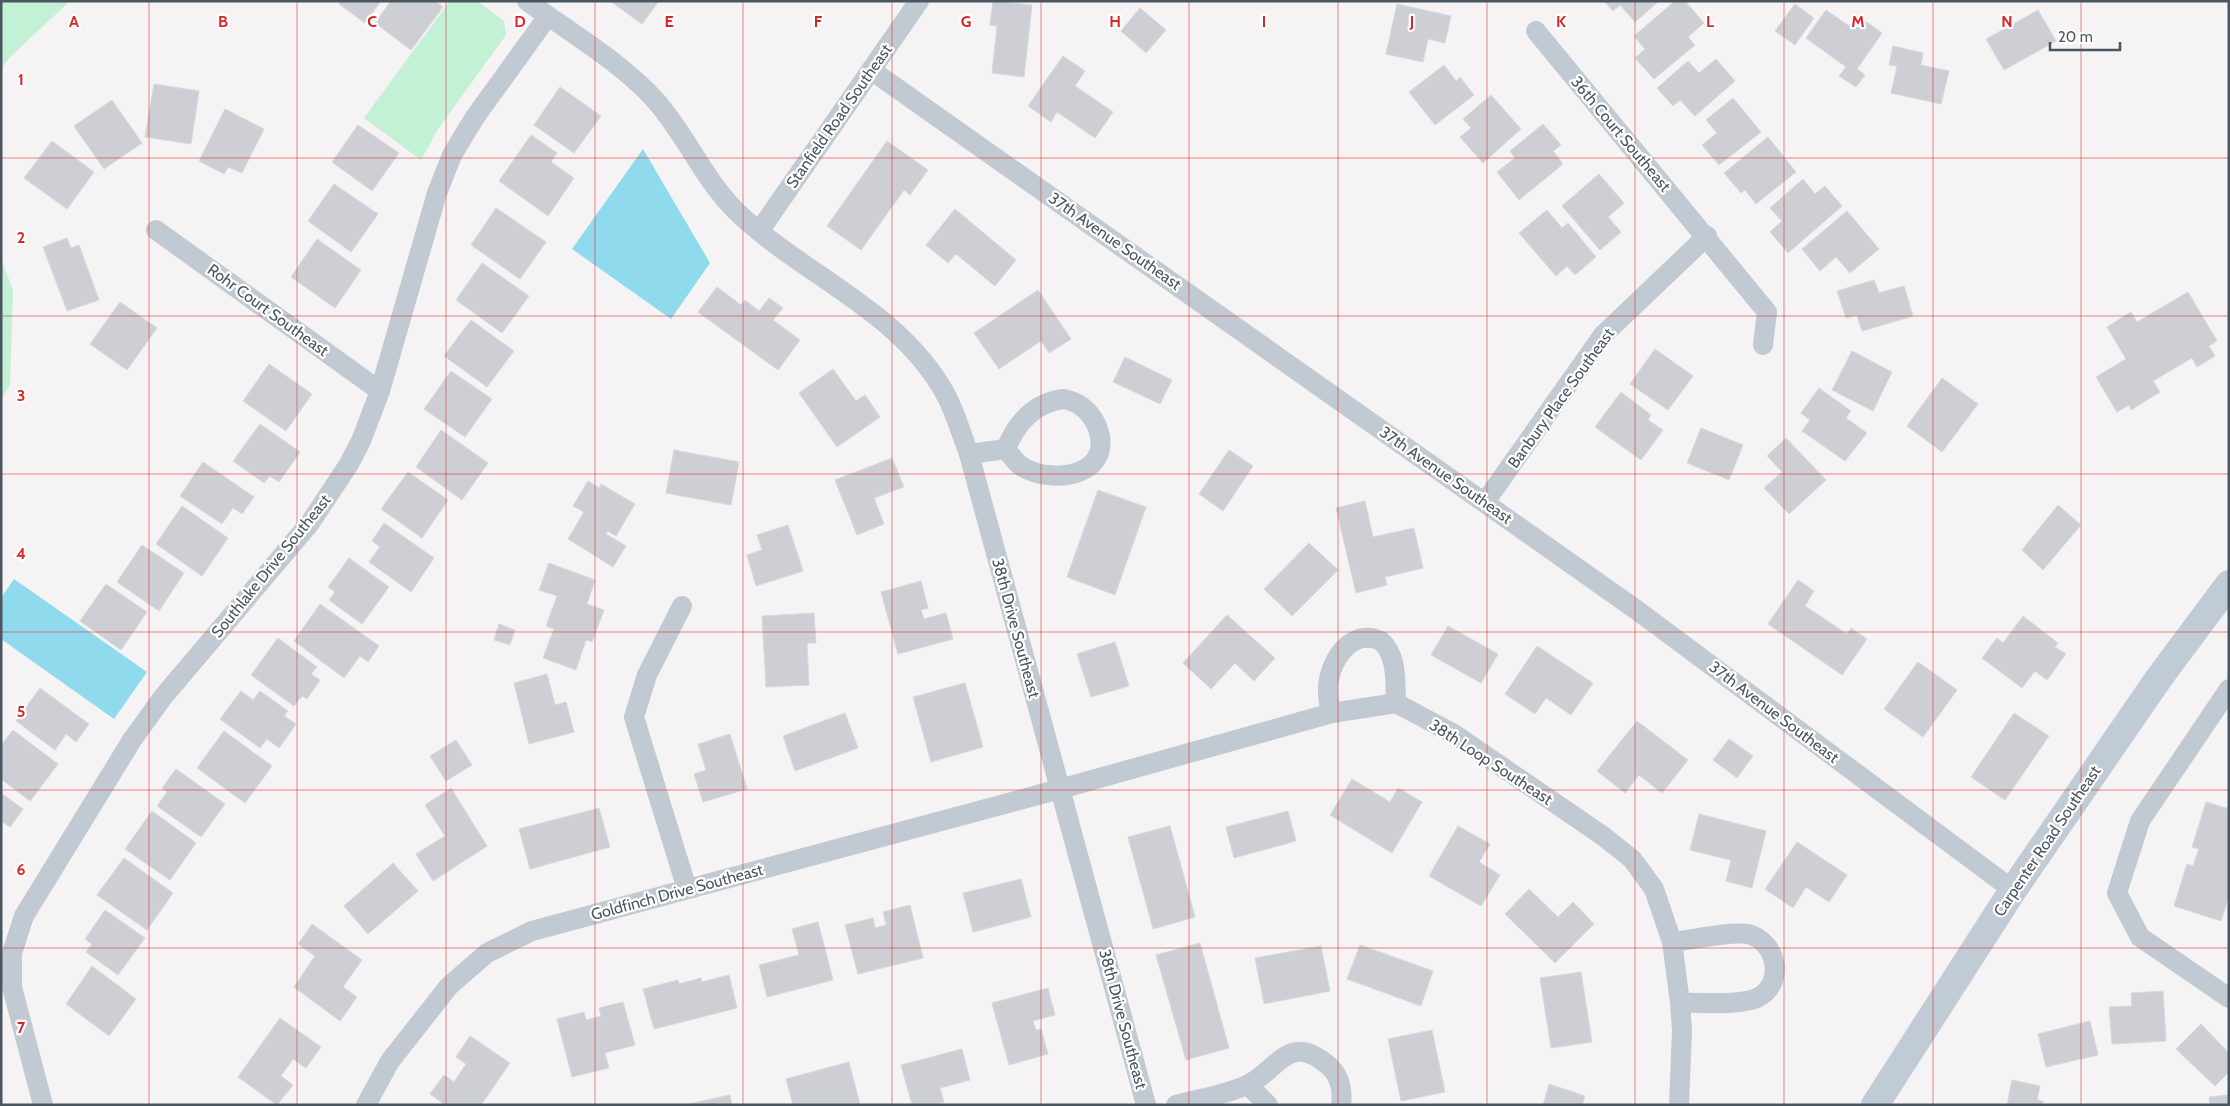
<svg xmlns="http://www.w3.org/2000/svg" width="2230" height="1106" viewBox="0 0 2230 1106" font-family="Cabin,sans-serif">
  <rect width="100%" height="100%" fill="#f5f3f3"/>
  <!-- green -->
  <g fill="#c3f1d5">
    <polygon points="1,1 70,1 10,57 1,69"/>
    <polygon points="450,1 477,1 504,21 506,35 438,129 421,160 364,118"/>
    <polygon points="1,259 13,290 10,385 1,399"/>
  </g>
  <!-- water -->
  <g fill="#90daee">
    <polygon points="643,149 710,263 671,319 572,249"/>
    <polygon points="14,579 147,672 114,719 1,639 1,598"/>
  </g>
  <!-- building -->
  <g fill="#cdcfd5" stroke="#d7d9de">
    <polygon points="341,1 381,1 365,23 339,4"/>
    <polygon points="391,1 435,1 443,7 411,50 375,23"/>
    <polygon points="610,1 659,1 642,24"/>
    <polygon points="993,1 1032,5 1024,77 992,73 997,26 990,25"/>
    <polygon points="1604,1 1659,1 1635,22 1620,5 1613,11"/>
    <polygon points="1675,1 1685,1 1704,23 1688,37 1695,45 1654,79 1635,58 1645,49 1634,36"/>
    <polygon points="1397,4 1451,16 1445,43 1428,39 1423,62 1386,54"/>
    <polygon points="1795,4 1814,18 1795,45 1775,31"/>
    <polygon points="1140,8 1166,30 1146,53 1121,31"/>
    <polygon points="1826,10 1849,26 1857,15 1882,33 1857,69 1865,75 1856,87 1839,76 1846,67 1806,38"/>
    <polygon points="2038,10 2056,41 2004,70 1986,39"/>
    <polygon points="1893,46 1923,53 1921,65 1949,71 1941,104 1891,93 1897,66 1889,65"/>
    <polygon points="1063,56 1085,71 1075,86 1113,112 1095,138 1057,112 1051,122 1028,106"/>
    <polygon points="1716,59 1735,81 1695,116 1680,100 1673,106 1657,88 1688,61 1699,73"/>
    <polygon points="1444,65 1456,81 1460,77 1474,95 1435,125 1409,92"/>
    <polygon points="154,84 199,91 191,144 145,137"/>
    <polygon points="560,87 601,116 574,153 534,125"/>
    <polygon points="1491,95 1521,129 1483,163 1460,137 1471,128 1463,119"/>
    <polygon points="1733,98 1761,132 1719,165 1702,145 1717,133 1706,120"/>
    <polygon points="112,100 142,143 104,169 74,126"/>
    <polygon points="225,109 264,129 242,173 228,167 224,174 199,161"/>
    <polygon points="1543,124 1561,145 1553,151 1563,164 1519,200 1497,172 1515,158 1510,151"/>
    <polygon points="358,125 399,153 372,191 332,162"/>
    <polygon points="531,135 557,153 551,162 574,178 548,216 499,181"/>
    <polygon points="1768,137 1796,172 1756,204 1745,190 1741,193 1724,173"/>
    <polygon points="52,141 94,172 67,209 24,178"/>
    <polygon points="887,141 928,170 910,195 904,190 861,250 827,226"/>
    <polygon points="1599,174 1624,203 1608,217 1621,232 1600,250 1562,206"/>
    <polygon points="1803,179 1815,194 1825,186 1842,206 1788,253 1770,232 1782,221 1770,208"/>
    <polygon points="334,184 378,214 351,252 308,221"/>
    <polygon points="496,208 546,242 520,279 471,245"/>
    <polygon points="955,209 1016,260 995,286 956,254 948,263 926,245"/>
    <polygon points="1547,210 1562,228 1568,223 1596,257 1575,275 1567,266 1556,276 1519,233"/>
    <polygon points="1847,211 1879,249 1850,273 1836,257 1820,271 1802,249"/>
    <polygon points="67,238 71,248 79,245 99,300 67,311 43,247"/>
    <polygon points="317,239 361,270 335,308 291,277"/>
    <polygon points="482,263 529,296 502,333 456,300"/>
    <polygon points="1874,280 1879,293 1904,286 1913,316 1862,331 1857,315 1846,318 1837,291"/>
    <polygon points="717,287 741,305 745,300 759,311 769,298 783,308 773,320 800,340 778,370 698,312"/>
    <polygon points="1038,290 1071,339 1049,353 1041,341 999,369 974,333"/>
    <polygon points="2188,292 2217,341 2209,346 2215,356 2197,367 2192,358 2153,381 2160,392 2131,410 2129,405 2117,412 2096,377 2126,359 2107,327 2131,312 2137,322"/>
    <polygon points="120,302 157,328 127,370 90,344"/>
    <polygon points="471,320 514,351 487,387 444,356"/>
    <polygon points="1655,349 1693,376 1668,410 1630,384"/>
    <polygon points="1852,351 1892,372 1873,411 1832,390"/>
    <polygon points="1125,357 1172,380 1160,404 1113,382"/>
    <polygon points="269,364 312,394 286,431 243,401"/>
    <polygon points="833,369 856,401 865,395 880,417 837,447 799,393"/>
    <polygon points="451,371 492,399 465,437 424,409"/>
    <polygon points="1942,378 1978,404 1942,452 1907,426"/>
    <polygon points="1819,388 1851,411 1846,418 1867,433 1845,461 1802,431 1810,420 1801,413"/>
    <polygon points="1621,392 1651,415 1648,420 1663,430 1641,460 1595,427"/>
    <polygon points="260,424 300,452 279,482 270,476 264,483 233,461"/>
    <polygon points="1701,428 1743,445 1729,480 1687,463"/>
    <polygon points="441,430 488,463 462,500 416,467"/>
    <polygon points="1786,438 1826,480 1789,514 1764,488 1782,472 1767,456"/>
    <polygon points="674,450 739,462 731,505 666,493"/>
    <polygon points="1229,450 1253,466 1223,511 1199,494"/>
    <polygon points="892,458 904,487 874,498 884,524 857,535 835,480"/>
    <polygon points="203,462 254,497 242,514 233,508 222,524 180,496"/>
    <polygon points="408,472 448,500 422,538 381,509"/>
    <polygon points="588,481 599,488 601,484 635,504 616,536 608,531 606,534 626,546 613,567 568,539 584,512 573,506"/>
    <polygon points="1098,490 1146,507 1115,595 1067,577"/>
    <polygon points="1365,501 1373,537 1414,528 1423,568 1385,577 1387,585 1356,593 1336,508"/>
    <polygon points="2058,505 2081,525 2043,570 2022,550"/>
    <polygon points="182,506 228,538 202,576 156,544"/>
    <polygon points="384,523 434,558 411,592 369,562 380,547 372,541"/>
    <polygon points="788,525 803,571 756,586 747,555 762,550 757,535"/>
    <polygon points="1309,543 1338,570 1292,616 1264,589"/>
    <polygon points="142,545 184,573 159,611 117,582"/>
    <polygon points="349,558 389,587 362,624 329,600 335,592 328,587"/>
    <polygon points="549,563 595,580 587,604 604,610 592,642 586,640 576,670 543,658 554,629 546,626 557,596 539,590"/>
    <polygon points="1798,580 1814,591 1805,606 1847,634 1851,628 1867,639 1842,675 1768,624"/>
    <polygon points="921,581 928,608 921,610 924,619 946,613 953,639 898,654 881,592"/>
    <polygon points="106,584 147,612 121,650 80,621"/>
    <polygon points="320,604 379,646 368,662 360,656 344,678 294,641"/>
    <polygon points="814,613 816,643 807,643 809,685 766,687 762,616"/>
    <polygon points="1227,615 1275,658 1254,681 1235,663 1211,689 1183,663"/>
    <polygon points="2023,616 2058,643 2055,647 2066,654 2047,680 2035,671 2022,688 1982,658 1997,638 2003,643"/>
    <polygon points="499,624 515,630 510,645 494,640"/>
    <polygon points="1448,626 1498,654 1481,683 1431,655"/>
    <polygon points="278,638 317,667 311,674 320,680 307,699 302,696 294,706 251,675"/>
    <polygon points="1115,642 1129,686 1091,697 1077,654"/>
    <polygon points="1537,646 1593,683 1571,715 1546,698 1535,714 1505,694"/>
    <polygon points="1918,662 1957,690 1923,737 1884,709"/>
    <polygon points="547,674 555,705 566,702 574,732 529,744 514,683"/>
    <polygon points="965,683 983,747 931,762 913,697"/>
    <polygon points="40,688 89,724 76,742 66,734 55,750 16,721"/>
    <polygon points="241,691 253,700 260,691 288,711 284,716 296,724 279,748 267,739 260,748 220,719"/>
    <polygon points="845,713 858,748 795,771 783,736"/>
    <polygon points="2014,713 2049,736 2005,800 1971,777"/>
    <polygon points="1637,721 1688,760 1662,793 1639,775 1625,793 1597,771"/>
    <polygon points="13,730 58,764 30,801 1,779 1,745"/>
    <polygon points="224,731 272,766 245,803 197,768"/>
    <polygon points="730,734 747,789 703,802 694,774 706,770 698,744"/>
    <polygon points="1729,739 1753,756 1737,778 1713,760"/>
    <polygon points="456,740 472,765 446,781 430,756"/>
    <polygon points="176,769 225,804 201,837 157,806 167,792 162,788"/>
    <polygon points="1352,779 1390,802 1398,788 1422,802 1392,853 1330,815"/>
    <polygon points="451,788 487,846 433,881 416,854 445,836 425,805"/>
    <polygon points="1,793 23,809 10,827 1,821"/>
    <polygon points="2206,802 2229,809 2229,896 2221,921 2174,906 2187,864 2193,866 2199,849 2192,847"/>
    <polygon points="599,808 610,847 530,869 519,829"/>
    <polygon points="152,811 196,843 170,880 125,849"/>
    <polygon points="1288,811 1296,841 1234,858 1226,827"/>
    <polygon points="1699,814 1766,831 1752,888 1726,881 1731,860 1690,850"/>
    <polygon points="1170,826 1195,917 1153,929 1128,837"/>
    <polygon points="1458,826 1490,844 1479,862 1500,875 1481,906 1429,876"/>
    <polygon points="1797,842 1847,875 1829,902 1806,887 1793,908 1765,889"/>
    <polygon points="124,858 173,893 147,930 97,895"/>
    <polygon points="393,863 418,891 368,934 344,906"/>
    <polygon points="1021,879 1031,917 973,932 963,893"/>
    <polygon points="1529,889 1558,917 1573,902 1594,924 1555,963 1505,914"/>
    <polygon points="910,905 923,958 858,974 845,925 873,918 875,928 886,925 883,912"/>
    <polygon points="105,910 145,938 118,975 86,952 92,944 85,939"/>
    <polygon points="818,922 833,980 767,997 759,965 799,955 792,929"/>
    <polygon points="312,924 362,960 343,987 357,997 340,1021 294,987 315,956 298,944"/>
    <polygon points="1200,943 1229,1048 1186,1060 1156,955"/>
    <polygon points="1360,945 1433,971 1421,1006 1347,979"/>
    <polygon points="1321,946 1330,991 1264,1004 1255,958"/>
    <polygon points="92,966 136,999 109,1036 66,1004"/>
    <polygon points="1581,972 1592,1042 1551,1048 1540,978"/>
    <polygon points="729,975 737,1008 654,1029 643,989 678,980 679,984 701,978 702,982"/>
    <polygon points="1048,988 1055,1015 1033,1021 1036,1030 1041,1029 1048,1054 1009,1065 992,1003"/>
    <polygon points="2163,991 2166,1041 2112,1044 2109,1007 2132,1006 2131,993"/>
    <polygon points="623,1002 635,1045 605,1053 609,1068 572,1077 557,1019 584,1012 586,1020 601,1016 599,1008"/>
    <polygon points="280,1018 321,1047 306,1068 293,1059 281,1076 293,1085 277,1105 238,1077"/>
    <polygon points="2090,1021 2098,1055 2046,1067 2038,1034"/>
    <polygon points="2201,1024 2229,1053 2229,1072 2215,1086 2176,1049"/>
    <polygon points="1432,1030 1445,1092 1401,1101 1388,1039"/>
    <polygon points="470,1036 510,1063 481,1105 445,1105 430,1094 444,1075 454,1082 466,1064 456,1057"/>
    <polygon points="962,1049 970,1080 940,1088 944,1102 933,1105 912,1105 901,1065"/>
    <polygon points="849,1062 860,1105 793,1105 786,1079"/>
    <polygon points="2012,1080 2040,1086 2037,1100 2043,1101 2043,1105 2007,1105"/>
    <polygon points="1549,1084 1585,1096 1582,1105 1543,1105"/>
    <polygon points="730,1095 732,1105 684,1105"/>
    <polygon points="2229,1095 2229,1105 2210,1105 2209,1097"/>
  </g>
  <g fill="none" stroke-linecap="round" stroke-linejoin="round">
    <!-- street -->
    <g stroke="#c1cad2" stroke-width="20">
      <path d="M527,1C569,32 621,62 656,101C686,135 703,178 736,211C803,276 902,311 947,397C956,415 962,436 969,454L1146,1105"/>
      <polyline points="1536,31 1767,312 1763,345"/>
      <polyline points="871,70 1638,611 2013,890"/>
      <polyline points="156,230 380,391"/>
      <polyline points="760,230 919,1"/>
      <path d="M1064,399C1079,402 1089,410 1096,424C1118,474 1055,487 1021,466C1015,462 1010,454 1006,449C1016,423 1035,402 1064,399Z"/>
      <polyline points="969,454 1006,449"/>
      <polyline points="1485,502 1603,335 1707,236"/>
      <polyline points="682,606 647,675 634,717 687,889"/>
      <polyline points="2229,689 2140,821 2117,893 2140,937 2229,998"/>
      <path d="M1332,713C1330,707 1328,700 1328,694C1326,666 1349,626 1381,641C1398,656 1395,683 1396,703"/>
      <path d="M1672,942C1690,940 1732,931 1748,934C1777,941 1786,984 1757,998C1738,1006 1701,1002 1680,1003"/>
      <polyline points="1248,1085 1268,1105"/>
      <polyline points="43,1105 12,987 12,953 24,916 132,740 163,697 310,523 349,464 361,441 380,391 437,193 452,155 475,117 548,16"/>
      <polyline points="366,1105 390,1061 449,986 487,953 532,931 1060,789 1332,713 1396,703 1454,734 1603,836 1632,859 1654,889 1672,942 1680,1003 1682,1030 1679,1105"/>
      <path d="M1176,1105C1198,1099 1225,1095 1247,1085C1277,1072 1288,1030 1329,1066C1340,1076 1343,1091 1341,1105"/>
    </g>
    <!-- secondary -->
    <polyline stroke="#c1cbd6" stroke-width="28" points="1875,1105 2013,890 2159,678 2229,584"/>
  </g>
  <!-- grid -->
  <path fill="none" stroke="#d62828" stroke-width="1" stroke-opacity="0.55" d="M149,1V1105M297,1V1105M446,1V1105M595,1V1105M743,1V1105M892,1V1105M1041,1V1105M1189,1V1105M1338,1V1105M1487,1V1105M1635,1V1105M1784,1V1105M1933,1V1105M2081,1V1105M1,158H2229M1,316H2229M1,474H2229M1,632H2229M1,790H2229M1,948H2229"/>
  <g text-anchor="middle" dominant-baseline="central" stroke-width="4.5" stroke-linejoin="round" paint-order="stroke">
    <!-- street labels -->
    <g font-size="16" fill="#4a5661" stroke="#fff">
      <text transform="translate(839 116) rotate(-55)">Stanfield Road Southeast</text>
      <text transform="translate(1621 134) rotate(50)">36th Court Southeast</text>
      <text transform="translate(1115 241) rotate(35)">37th Avenue Southeast</text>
      <text transform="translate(268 310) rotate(36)">Rohr Court Southeast</text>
      <text transform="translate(1561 398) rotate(-54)">Banbury Place Southeast</text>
      <text transform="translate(1446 475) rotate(35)">37th Avenue Southeast</text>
      <text transform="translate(271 566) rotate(-51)">Southlake Drive Southeast</text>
      <text transform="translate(1016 628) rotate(75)">38th Drive Southeast</text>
      <text transform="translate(1774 712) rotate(37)">37th Avenue Southeast</text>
      <text transform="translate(1491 762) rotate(33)">38th Loop Southeast</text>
      <text transform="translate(2047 841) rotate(-56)">Carpenter Road Southeast</text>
      <text transform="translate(677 892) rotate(-15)">Goldfinch Drive Southeast</text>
      <text transform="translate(1123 1019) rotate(75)">38th Drive Southeast</text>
    </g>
  </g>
  <g font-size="16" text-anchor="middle" font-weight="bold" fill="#d62828" stroke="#fff" stroke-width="4.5" stroke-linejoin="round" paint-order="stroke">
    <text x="74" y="27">A</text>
    <text x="223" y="27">B</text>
    <text x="372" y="27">C</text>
    <text x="520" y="27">D</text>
    <text x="669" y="27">E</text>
    <text x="818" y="27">F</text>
    <text x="966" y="27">G</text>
    <text x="1115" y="27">H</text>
    <text x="1264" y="27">I</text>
    <text x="1412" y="27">J</text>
    <text x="1561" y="27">K</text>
    <text x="1710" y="27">L</text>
    <text x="1858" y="27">M</text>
    <text x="2007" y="27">N</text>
    <text x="21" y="85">1</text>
    <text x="21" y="243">2</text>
    <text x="21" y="401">3</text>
    <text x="21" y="559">4</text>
    <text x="21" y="717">5</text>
    <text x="21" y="875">6</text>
    <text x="21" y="1033">7</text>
  </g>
  <!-- border -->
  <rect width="2230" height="1106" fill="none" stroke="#4a5661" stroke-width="5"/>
  <!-- scale -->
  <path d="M2050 42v8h70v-8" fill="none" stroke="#4a5661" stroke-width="2.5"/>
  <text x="2058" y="42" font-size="15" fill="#4a5661" stroke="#ffffff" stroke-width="4" paint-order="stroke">20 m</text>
</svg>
